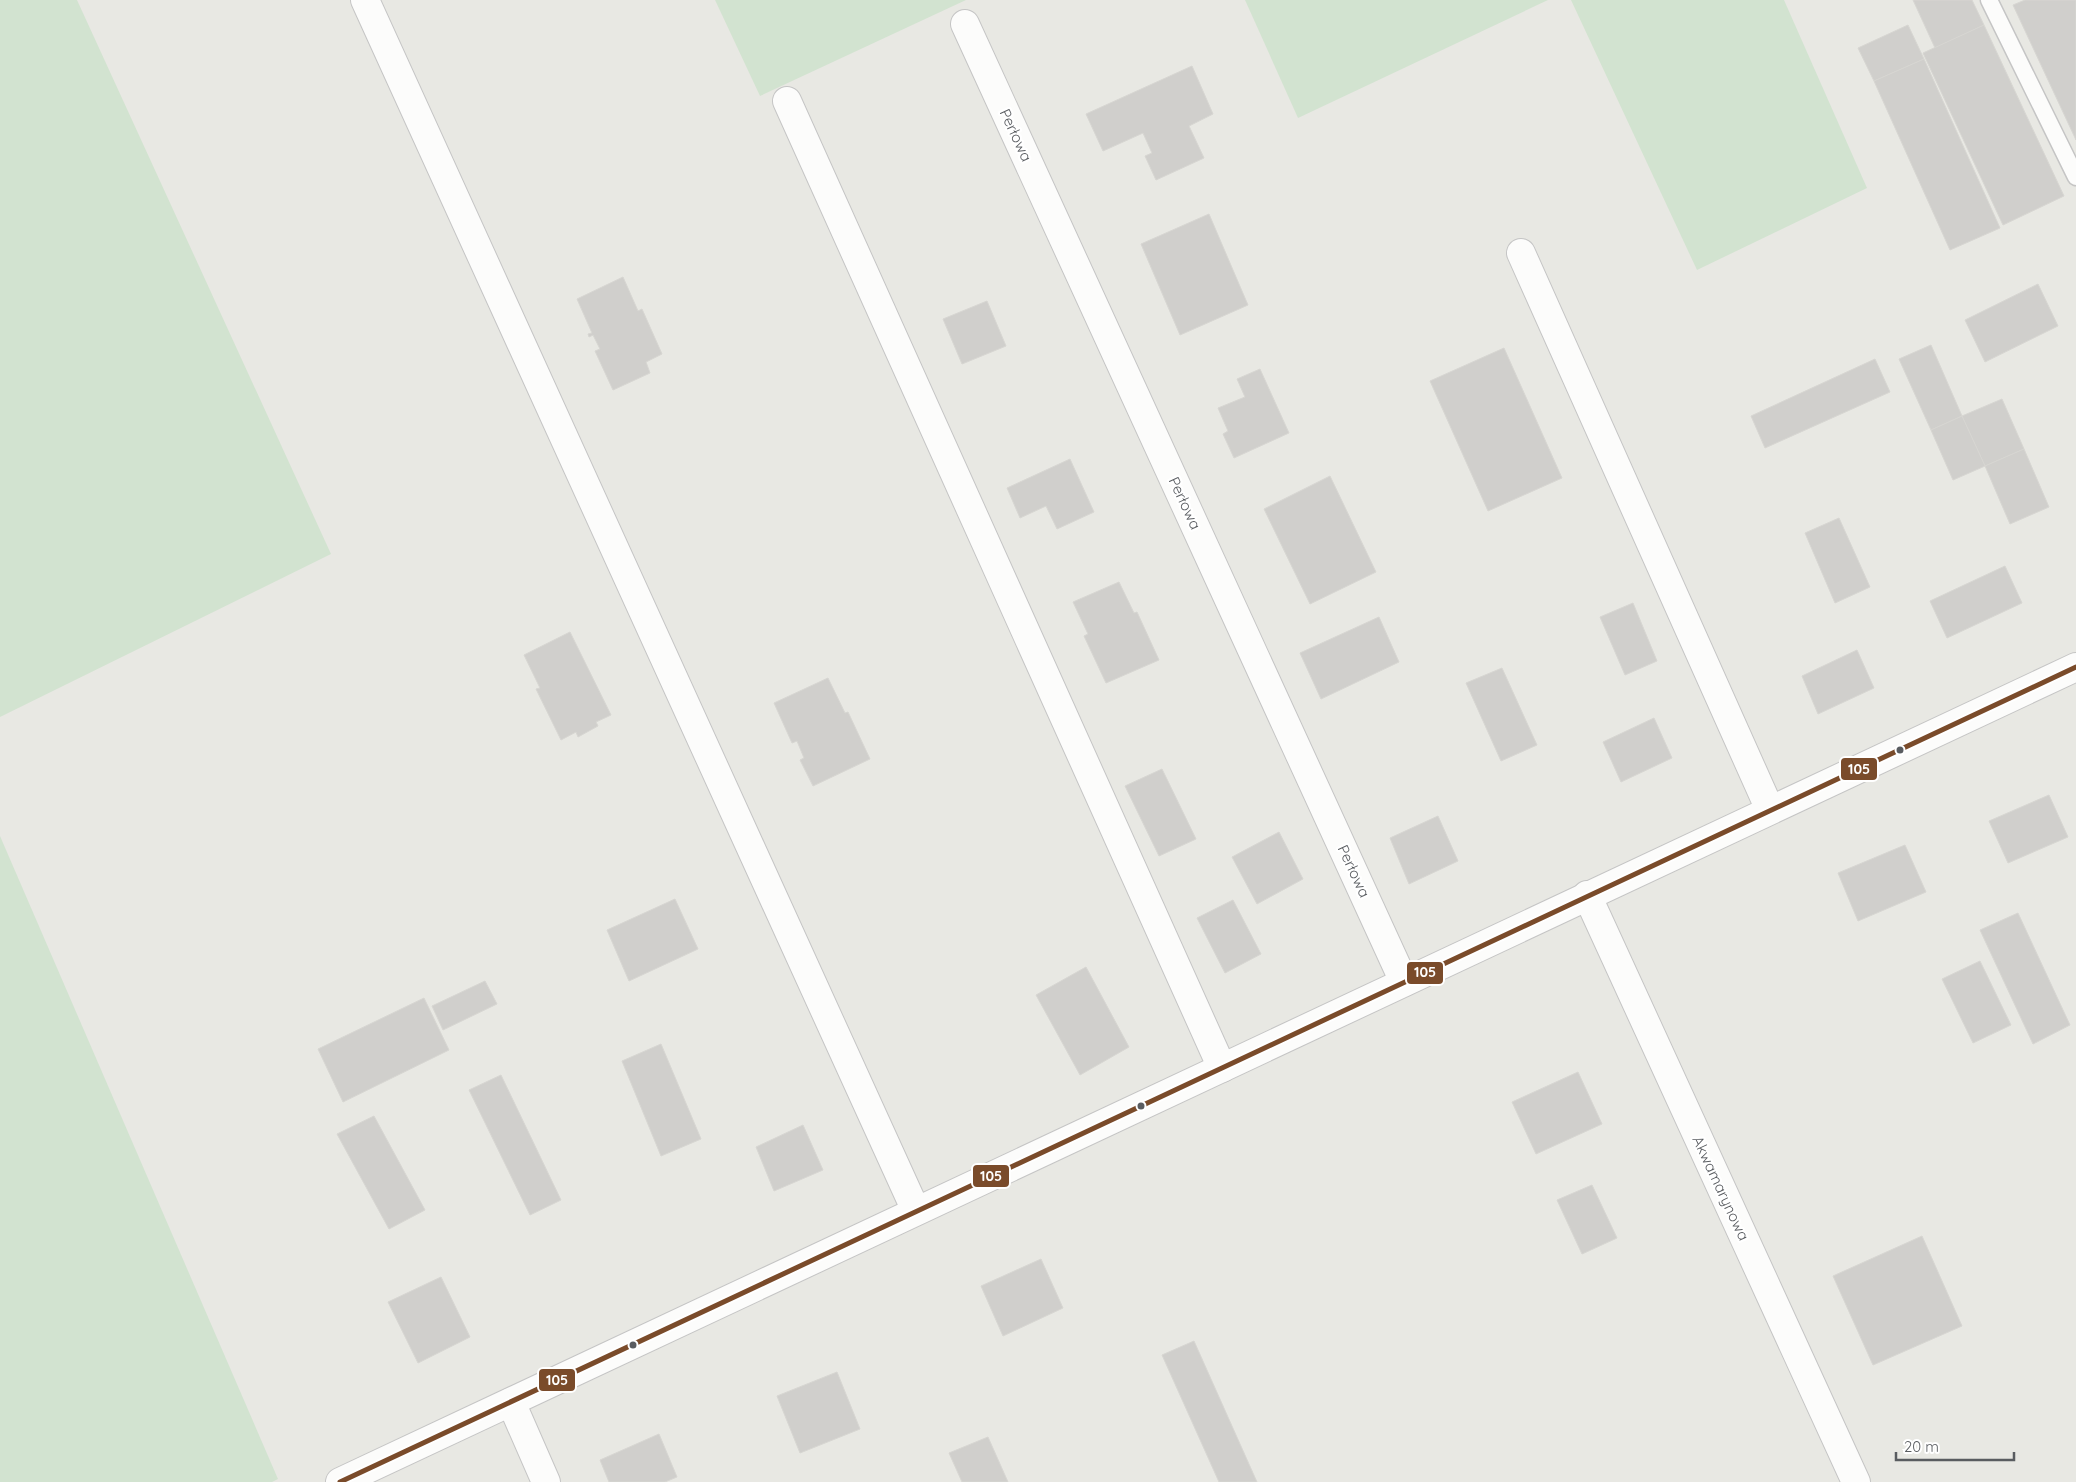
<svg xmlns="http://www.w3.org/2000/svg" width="2076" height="1482" viewBox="0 0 2076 1482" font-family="Quicksand,sans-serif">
  <rect width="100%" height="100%" fill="#e8e8e3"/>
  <!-- green -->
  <g fill="#d2e3d0">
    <polygon points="0,0 77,0 331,554 0,717"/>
    <polygon points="715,0 966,0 760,96"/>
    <polygon points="1245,0 1548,0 1298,118"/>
    <polygon points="1571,0 1784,0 1867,188 1697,270"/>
    <polygon points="0,836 278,1479 272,1482 0,1482"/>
  </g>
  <!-- building -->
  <g fill="#d0cfcc" stroke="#d7d6d2">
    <polygon points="1913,0 1972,0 1984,25 1935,48"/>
    <polygon points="2025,0 2076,0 2076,140 2013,5"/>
    <polygon points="1908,25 1924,59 1874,81 1858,48"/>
    <polygon points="1984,25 2064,196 2003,225 1923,53"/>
    <polygon points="1924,59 2000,228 1950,250 1874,81"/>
    <polygon points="1192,66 1213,114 1189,126 1204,158 1156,180 1145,156 1152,153 1143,133 1103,151 1086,114"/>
    <polygon points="1209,214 1248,305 1180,335 1141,244"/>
    <polygon points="623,277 638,311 642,309 662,354 646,362 650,373 613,390 595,351 600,349 593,335 589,337 588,334 592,333 577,299"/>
    <polygon points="2038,284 2058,326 1985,362 1965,320"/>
    <polygon points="987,301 1006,346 962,364 943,319"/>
    <polygon points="1931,345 1962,416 1931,430 1899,359"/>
    <polygon points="1504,348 1562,478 1488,511 1430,381"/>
    <polygon points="1875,359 1890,392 1765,448 1751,416"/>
    <polygon points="1260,369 1289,433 1234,458 1223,434 1228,431 1218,408 1245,397 1237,379"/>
    <polygon points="2002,399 2024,449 1985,466 1962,416"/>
    <polygon points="1962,416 1985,466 1953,480 1931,430"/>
    <polygon points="2024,449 2049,507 2010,524 1985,466"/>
    <polygon points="1070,459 1094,512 1057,529 1046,506 1020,518 1007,488"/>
    <polygon points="1330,476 1376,572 1310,604 1264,509"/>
    <polygon points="1839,518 1870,587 1835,603 1805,533"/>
    <polygon points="2005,566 2022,603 1947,638 1930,601"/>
    <polygon points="1119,582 1134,613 1137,612 1159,660 1106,683 1084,636 1088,634 1073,602"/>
    <polygon points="1633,603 1657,661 1625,675 1600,617"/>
    <polygon points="1379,617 1399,662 1321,699 1300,653"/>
    <polygon points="570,632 611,715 596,722 598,726 578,737 576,732 561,740 536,689 540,688 524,655"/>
    <polygon points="1857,650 1874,688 1818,714 1802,676"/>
    <polygon points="1502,668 1537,745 1501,761 1466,683"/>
    <polygon points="828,678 845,713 848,712 870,759 813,786 800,760 804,758 797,741 792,743 774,703"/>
    <polygon points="1654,718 1672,758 1621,782 1603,742"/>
    <polygon points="1162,769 1196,839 1159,856 1125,786"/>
    <polygon points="2049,795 2068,837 2008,863 1989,821"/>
    <polygon points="1438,816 1458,861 1409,884 1390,838"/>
    <polygon points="1279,832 1303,879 1257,904 1232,857"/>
    <polygon points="1905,845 1926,892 1858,921 1838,873"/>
    <polygon points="675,899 698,949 629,981 607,930"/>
    <polygon points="1233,900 1261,954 1225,973 1197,918"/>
    <polygon points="2018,913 2070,1025 2033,1044 1980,930"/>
    <polygon points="1980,961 2011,1025 1973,1043 1942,979"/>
    <polygon points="1086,967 1129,1047 1080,1075 1036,995"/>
    <polygon points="485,981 497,1004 443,1030 432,1006"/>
    <polygon points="424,998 449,1050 343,1102 318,1049"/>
    <polygon points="661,1044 701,1139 661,1156 622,1061"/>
    <polygon points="1578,1072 1602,1124 1536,1154 1512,1102"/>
    <polygon points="501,1075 561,1200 530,1215 469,1090"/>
    <polygon points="374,1116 425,1210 389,1229 337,1134"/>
    <polygon points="803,1125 823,1170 774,1191 756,1147"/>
    <polygon points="1592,1185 1617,1238 1582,1254 1557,1200"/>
    <polygon points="1922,1236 1962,1326 1873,1365 1833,1276"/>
    <polygon points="1041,1259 1063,1308 1003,1336 981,1286"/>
    <polygon points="441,1277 470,1337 418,1363 388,1302"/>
    <polygon points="1194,1341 1257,1482 1219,1482 1162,1355"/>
    <polygon points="837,1372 860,1429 800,1453 777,1396"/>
    <polygon points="659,1434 677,1477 665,1482 609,1482 600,1460"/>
    <polygon points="988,1437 1008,1482 962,1482 949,1453"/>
  </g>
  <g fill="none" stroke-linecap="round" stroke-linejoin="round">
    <defs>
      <polyline id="service" points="1989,0 2076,177"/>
      <g id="minor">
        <polyline points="365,0 916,1211"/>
        <polyline points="965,24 1404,982"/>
        <polyline points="787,101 1222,1068"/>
        <polyline points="1521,253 1770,810"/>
        <polyline points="1587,895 1856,1482"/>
        <polyline points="511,1402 546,1482"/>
        <polyline points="340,1482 2076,667"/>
      </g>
    </defs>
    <!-- service casing -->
    <use href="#service" stroke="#c5c5c5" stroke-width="19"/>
    <!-- minor casing -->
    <use href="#minor" stroke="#c5c5c5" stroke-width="30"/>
    <!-- service -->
    <use href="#service" stroke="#fcfcfb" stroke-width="16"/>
    <!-- minor -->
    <use href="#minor" stroke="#fcfcfb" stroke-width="28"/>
    <defs>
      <polyline id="bus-1" points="340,1482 2076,667"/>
    </defs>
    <!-- bus-1 casing -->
    <use href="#bus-1" stroke="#fff" stroke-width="9"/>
    <!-- bus-1 -->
    <use href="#bus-1" stroke="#7a4b2a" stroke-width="5"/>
  </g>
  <!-- markers -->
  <g fill="#595c60" stroke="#fff" stroke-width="2">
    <circle cx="1900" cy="750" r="4.5"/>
    <circle cx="1141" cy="1106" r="4.5"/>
    <circle cx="633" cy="1345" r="4.5"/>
  </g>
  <g text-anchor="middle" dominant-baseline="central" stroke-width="4.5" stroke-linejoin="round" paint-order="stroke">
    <!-- street labels -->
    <g font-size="15" fill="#595c60" stroke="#fff">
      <text transform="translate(1016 135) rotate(65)">Perłowa</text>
      <text transform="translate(1185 503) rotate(65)">Perłowa</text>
      <text transform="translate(1354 871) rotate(65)">Perłowa</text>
      <text transform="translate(1721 1188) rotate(65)">Akwamarynowa</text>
    </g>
  </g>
  <g stroke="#fff" stroke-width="2">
    <rect x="1840" y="757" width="38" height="24" rx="5" fill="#7a4b2a"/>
    <rect x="1406" y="961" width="38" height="24" rx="5" fill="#7a4b2a"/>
    <rect x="972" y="1164" width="38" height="24" rx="5" fill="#7a4b2a"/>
    <rect x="538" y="1368" width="38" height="24" rx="5" fill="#7a4b2a"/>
  </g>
  <g font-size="14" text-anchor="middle" font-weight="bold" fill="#fff">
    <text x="1859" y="774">105</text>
    <text x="1425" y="977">105</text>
    <text x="991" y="1181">105</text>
    <text x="557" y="1385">105</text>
  </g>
  <!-- scale -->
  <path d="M1896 1452v8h118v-8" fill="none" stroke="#595c60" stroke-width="2.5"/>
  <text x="1904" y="1452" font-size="15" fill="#595c60" stroke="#ffffff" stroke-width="4" paint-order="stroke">20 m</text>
</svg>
